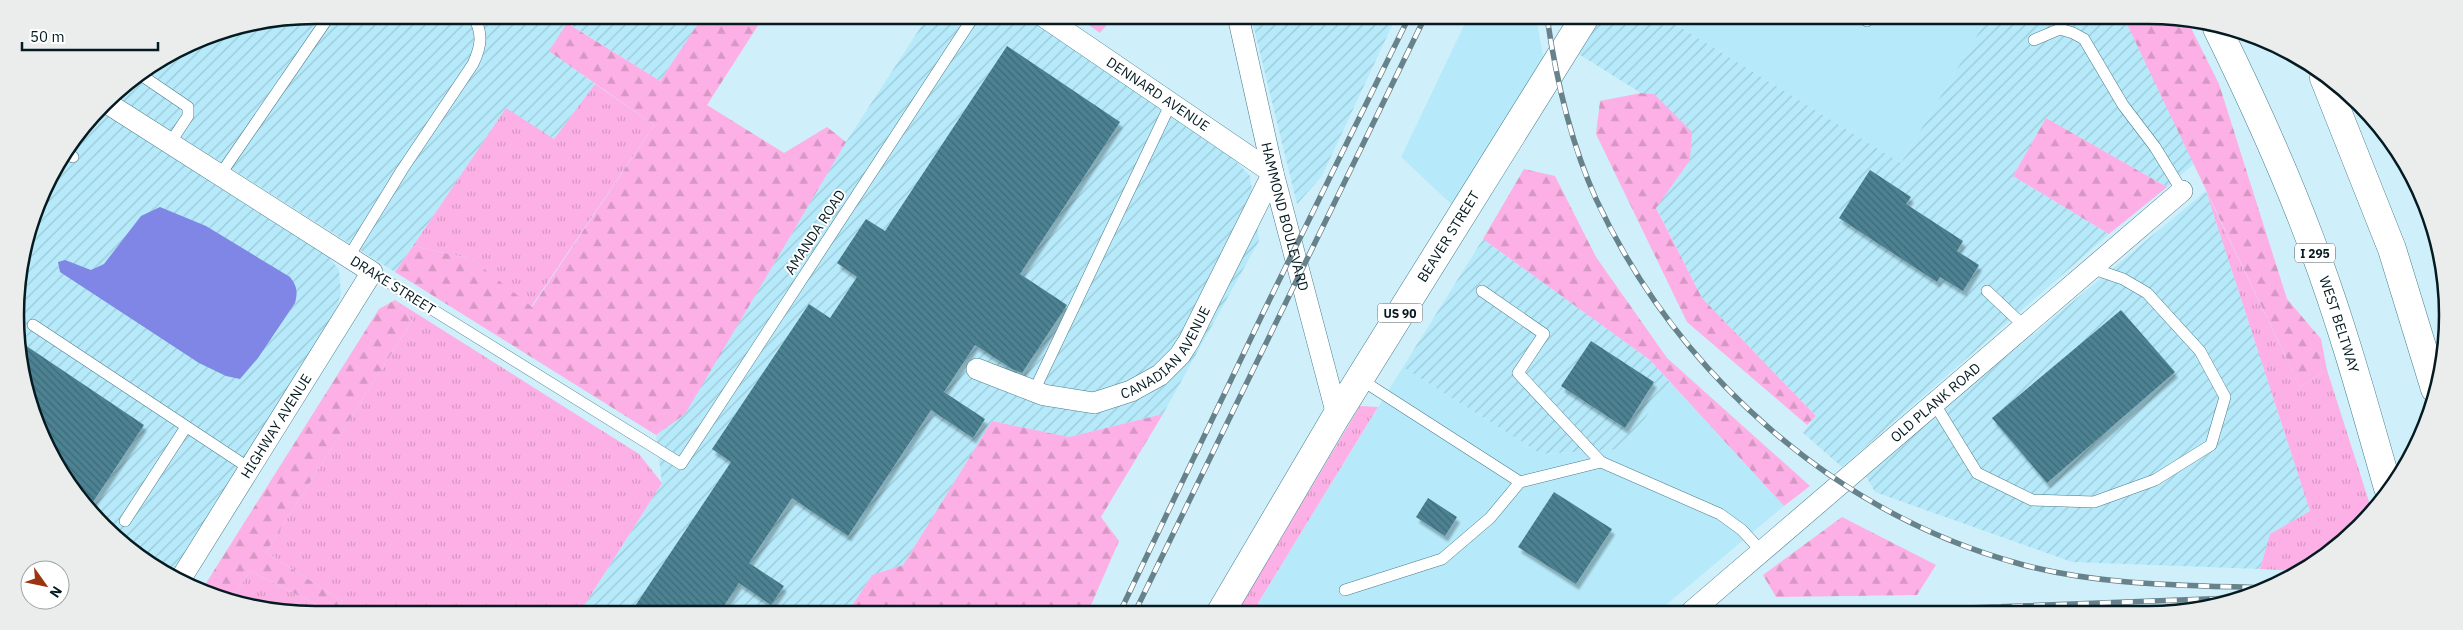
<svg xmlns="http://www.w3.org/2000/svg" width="2463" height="630" viewBox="0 0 2463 630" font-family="'IBM Plex Sans',sans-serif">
  <defs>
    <pattern id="industrial-furrows" width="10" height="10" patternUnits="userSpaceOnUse" patternTransform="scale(1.25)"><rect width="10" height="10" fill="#b6eafa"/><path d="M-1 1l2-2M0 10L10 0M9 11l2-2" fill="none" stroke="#9bc8d6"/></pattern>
    <pattern id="grass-tufts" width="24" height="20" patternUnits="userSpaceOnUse" patternTransform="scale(1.25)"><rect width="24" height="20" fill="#fcb0e5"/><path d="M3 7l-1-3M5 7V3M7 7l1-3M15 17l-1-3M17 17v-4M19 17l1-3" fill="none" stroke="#d697c4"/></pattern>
    <pattern id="forest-firs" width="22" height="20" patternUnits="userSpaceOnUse" patternTransform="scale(1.25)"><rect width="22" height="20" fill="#fcb0e5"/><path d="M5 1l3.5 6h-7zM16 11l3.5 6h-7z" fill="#d697c4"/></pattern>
    <pattern id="building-back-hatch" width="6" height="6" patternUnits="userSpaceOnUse" patternTransform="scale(1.25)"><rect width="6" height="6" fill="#4d8292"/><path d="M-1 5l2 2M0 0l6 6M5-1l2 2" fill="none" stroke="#3e6a77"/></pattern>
    <filter id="shadow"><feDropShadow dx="3" dy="5.5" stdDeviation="1" flood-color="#0004"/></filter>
  </defs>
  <rect width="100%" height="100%" fill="#cff0fa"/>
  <!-- built -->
  <g fill="#b6eafa">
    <polygon points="1468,17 1536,17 1544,60 1452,205 1401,157"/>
    <polygon points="1664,17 1988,17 1901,163"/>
    <polygon points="1403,367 1541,454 1624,449 1670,382 1784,506 1665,606 1573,612 1262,612 1258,603"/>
  </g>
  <!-- industrial -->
  <g fill="url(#industrial-furrows)">
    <polygon points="315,15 703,16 660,81 568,23 550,51 595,84 554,139 506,109 395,272 113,94 117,90 200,38"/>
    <polygon points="928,16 1024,16 1233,158 1250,176 1259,241 1163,414 1069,437 992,421 903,565 872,575 848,612 580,612 662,483 656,435 685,413 846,142"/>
    <polygon points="1251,16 1396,17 1322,176 1297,204"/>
    <polygon points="1600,17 1664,17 1901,163 1988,17 2124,18 2194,164 2167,187 2046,118 2013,176 2109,234 1842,467 1803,433 1816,416 1702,298 1656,207 1690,160 1654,94 1641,93 1577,53"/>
    <polygon points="101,110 328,256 339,270 341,293 334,317 171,577 165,575 77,498 31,411 16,295 46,182"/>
    <polygon points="2206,191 2310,511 2270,534 2260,569 2072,562 1875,492 1865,474"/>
    <polygon points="1483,239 1650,360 1670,382 1624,449 1541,454 1403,367"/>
  </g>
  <!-- grass -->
  <g fill="url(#grass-tufts)">
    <polygon points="595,84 654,125 531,307 472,259 413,246 506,108 554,139"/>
    <polygon points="2206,191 2300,387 2327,370 2372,511 2360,527 2299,571 2260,569 2270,534 2310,511"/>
    <polygon points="395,300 639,454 662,483 580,612 336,612 342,601 266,552 412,321"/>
    <polygon points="1360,406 1378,407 1258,603 1262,612 1237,612"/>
    <polygon points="250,571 331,612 276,612 233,598"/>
  </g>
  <!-- forest -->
  <g fill="url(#forest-firs)">
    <polygon points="703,16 764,16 707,105 784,153 827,127 846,142 685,414 656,435 395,272 413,246 472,259 532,307 654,125 549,51 567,23 660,81"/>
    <polygon points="1076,16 1114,16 1100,33"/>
    <polygon points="2124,18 2186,18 2219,84 2287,299 2321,339 2327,370 2300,387"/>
    <polygon points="1641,93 1654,94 1692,132 1690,160 1656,208 1702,298 1816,416 1807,425 1687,322 1596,134 1600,101"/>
    <polygon points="2046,118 2167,187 2109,234 2013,176"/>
    <polygon points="1524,169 1555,176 1596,257 1667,358 1810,486 1784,506 1650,360 1483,239"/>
    <polygon points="395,300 412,321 266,552 342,601 336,612 331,612 250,571 233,598 203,588 379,309"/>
    <polygon points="1163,414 1101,517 1119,541 1088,612 848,612 872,575 903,565 992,421 1069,437"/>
    <polygon points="1842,517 1936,565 1917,595 1776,597 1763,575"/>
  </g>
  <!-- water -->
  <path fill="#7f86e5" d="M160,207L206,226L290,277C297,286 298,292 295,303L258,358L240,379L226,376L199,363L60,272L58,262L65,260L91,270L104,264L141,216Z"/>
  <!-- building -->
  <g fill="url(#building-back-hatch)" filter="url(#shadow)">
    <polygon points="1007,46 1120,122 1020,274 1067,305 1022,373 1012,369 975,345 944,392 985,419 973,438 931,410 848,536 792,498 749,563 784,586 771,605 739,583 720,612 631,612 731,462 712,449 809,304 830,318 857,277 837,263 866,219 885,231"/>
    <polygon points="1870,170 1911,197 1906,204 1963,241 1957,251 1979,265 1963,291 1940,277 1937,282 1839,218"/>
    <polygon points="2121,310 2175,372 2047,483 1992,418"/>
    <polygon points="1591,341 1654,382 1625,428 1561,386"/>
    <polygon points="22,343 144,425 89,508 77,498 31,411"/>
    <polygon points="1554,492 1612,529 1576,584 1518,547"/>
    <polygon points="1428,498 1457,517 1445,536 1416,517"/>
  </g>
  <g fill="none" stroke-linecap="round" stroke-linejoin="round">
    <defs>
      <g id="lane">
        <polyline points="1861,17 1867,21"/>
        <polyline points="2034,40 2060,29 2073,33 2084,39 2123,105 2155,147 2182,191"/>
        <polyline points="141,75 188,107 188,116 170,143"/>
        <polyline points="68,154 73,157"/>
        <polyline points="220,175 330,15"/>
        <path d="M348,258L402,170L473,64C481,47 484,32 472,15"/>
        <polyline points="372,272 681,464 974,16"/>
        <polyline points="1482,291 1544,334 1518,373 1601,462"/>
        <polyline points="1987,291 2024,326"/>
        <polyline points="33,325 249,468"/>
        <polyline points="1360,379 1520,482 1601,462 1720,514 1742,530 1762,552"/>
        <polyline points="1034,391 1171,103"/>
        <polyline points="1934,403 1977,473 2032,500 2094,502 2155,480 2211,445 2225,397 2200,351 2147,293 2123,279 2091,268"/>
        <polyline points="125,521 186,427"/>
        <polyline points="1345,590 1442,559 1490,518 1520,482"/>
      </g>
      <g id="street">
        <path id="s1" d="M1238,16L1273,173L1337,415"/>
        <polyline points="107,103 372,272 180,580"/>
        <path id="s2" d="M977,369L1044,395L1094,403L1131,391L1160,375L1180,355L1189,341L1273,173L1043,16"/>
        <path id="s3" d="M1691,612L2182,191"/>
      </g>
      <g id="primary">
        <path id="s4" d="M1221,612L1337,415L1585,17"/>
      </g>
      <g id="highway">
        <path id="s5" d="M2217,28C2251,97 2283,167 2310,239C2341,320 2364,404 2388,488"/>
        <polyline points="2324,78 2392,249 2435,389"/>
      </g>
    </defs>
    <!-- lane casing -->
    <use href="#lane" stroke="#477c8c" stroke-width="12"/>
    <!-- street casing -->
    <use href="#street" stroke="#477c8c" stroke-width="22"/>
    <!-- primary casing -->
    <use href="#primary" stroke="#477c8c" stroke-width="29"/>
    <!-- highway casing -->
    <use href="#highway" stroke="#477c8c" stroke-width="29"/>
    <!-- lane -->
    <use href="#lane" stroke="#fff" stroke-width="11"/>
    <!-- street -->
    <use href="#street" stroke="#fff" stroke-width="21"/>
    <!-- primary -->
    <use href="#primary" stroke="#fff" stroke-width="28"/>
    <!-- highway -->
    <use href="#highway" stroke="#fff" stroke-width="28"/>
    <defs>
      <g id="rail">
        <path d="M1547,17C1556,79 1570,141 1596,199C1677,373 1834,513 2020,564C2101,586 2186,585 2269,588"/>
        <polyline points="1120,612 1263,313 1409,17"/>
        <polyline points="1135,612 1425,17"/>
        <polyline points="1858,612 2234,598"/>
      </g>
    </defs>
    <!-- rail casing -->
    <use href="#rail" stroke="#67828a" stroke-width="5.5"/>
    <!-- rail -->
    <use href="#rail" stroke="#fff" stroke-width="4" stroke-dasharray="11" stroke-linecap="butt"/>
  </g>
  <g text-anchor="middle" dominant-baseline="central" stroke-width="4" stroke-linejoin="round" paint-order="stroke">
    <!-- shield labels -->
    <g fill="#fff" stroke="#505f64" stroke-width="1">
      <rect x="2295" y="243.5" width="40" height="19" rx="4"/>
      <rect x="1377.5" y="303.5" width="45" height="19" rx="4"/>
    </g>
    <g font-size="12" font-weight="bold" fill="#051b21">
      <text x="2315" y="253">I 295</text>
      <text x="1400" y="313">US 90</text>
    </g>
    <!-- street labels -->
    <g font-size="14" fill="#051b21" stroke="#fff">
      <text transform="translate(1158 94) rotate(34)">DENNARD AVENUE</text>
      <text stroke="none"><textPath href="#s1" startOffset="206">HAMMOND BOULEVARD</textPath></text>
      <text transform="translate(815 232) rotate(-57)">AMANDA ROAD</text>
      <text stroke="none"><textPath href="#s4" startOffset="439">BEAVER STREET</textPath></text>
      <text transform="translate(393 285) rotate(32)">DRAKE STREET</text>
      <text stroke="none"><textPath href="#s5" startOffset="321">WEST BELTWAY</textPath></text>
      <text stroke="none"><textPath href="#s2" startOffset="214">CANADIAN AVENUE</textPath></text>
      <text stroke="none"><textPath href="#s3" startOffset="322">OLD PLANK ROAD</textPath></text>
      <text transform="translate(276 426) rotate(-58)">HIGHWAY AVENUE</text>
    </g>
  </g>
  <!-- crop -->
  <path d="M0 0H2463V630H0ZM315 24H2148A291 291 0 0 1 2439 315V315A291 291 0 0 1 2148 606H315A291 291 0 0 1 24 315V315A291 291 0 0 1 315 24Z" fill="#ebeded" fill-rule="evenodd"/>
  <path fill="none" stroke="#051b21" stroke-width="2.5" d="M315 24H2148A291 291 0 0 1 2439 315V315A291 291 0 0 1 2148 606H315A291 291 0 0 1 24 315V315A291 291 0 0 1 315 24Z"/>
  <!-- north arrow -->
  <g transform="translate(45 585) rotate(123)"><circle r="24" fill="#ffffff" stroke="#9ba4a6"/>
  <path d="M0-4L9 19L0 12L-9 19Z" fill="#9b350e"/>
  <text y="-8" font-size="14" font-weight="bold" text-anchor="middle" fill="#051b21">N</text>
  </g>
  <!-- scale -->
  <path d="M22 42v8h136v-8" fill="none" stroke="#051b21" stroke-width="2.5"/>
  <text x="30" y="42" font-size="15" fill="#051b21" stroke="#ffffff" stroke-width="4" paint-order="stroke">50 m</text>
</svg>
